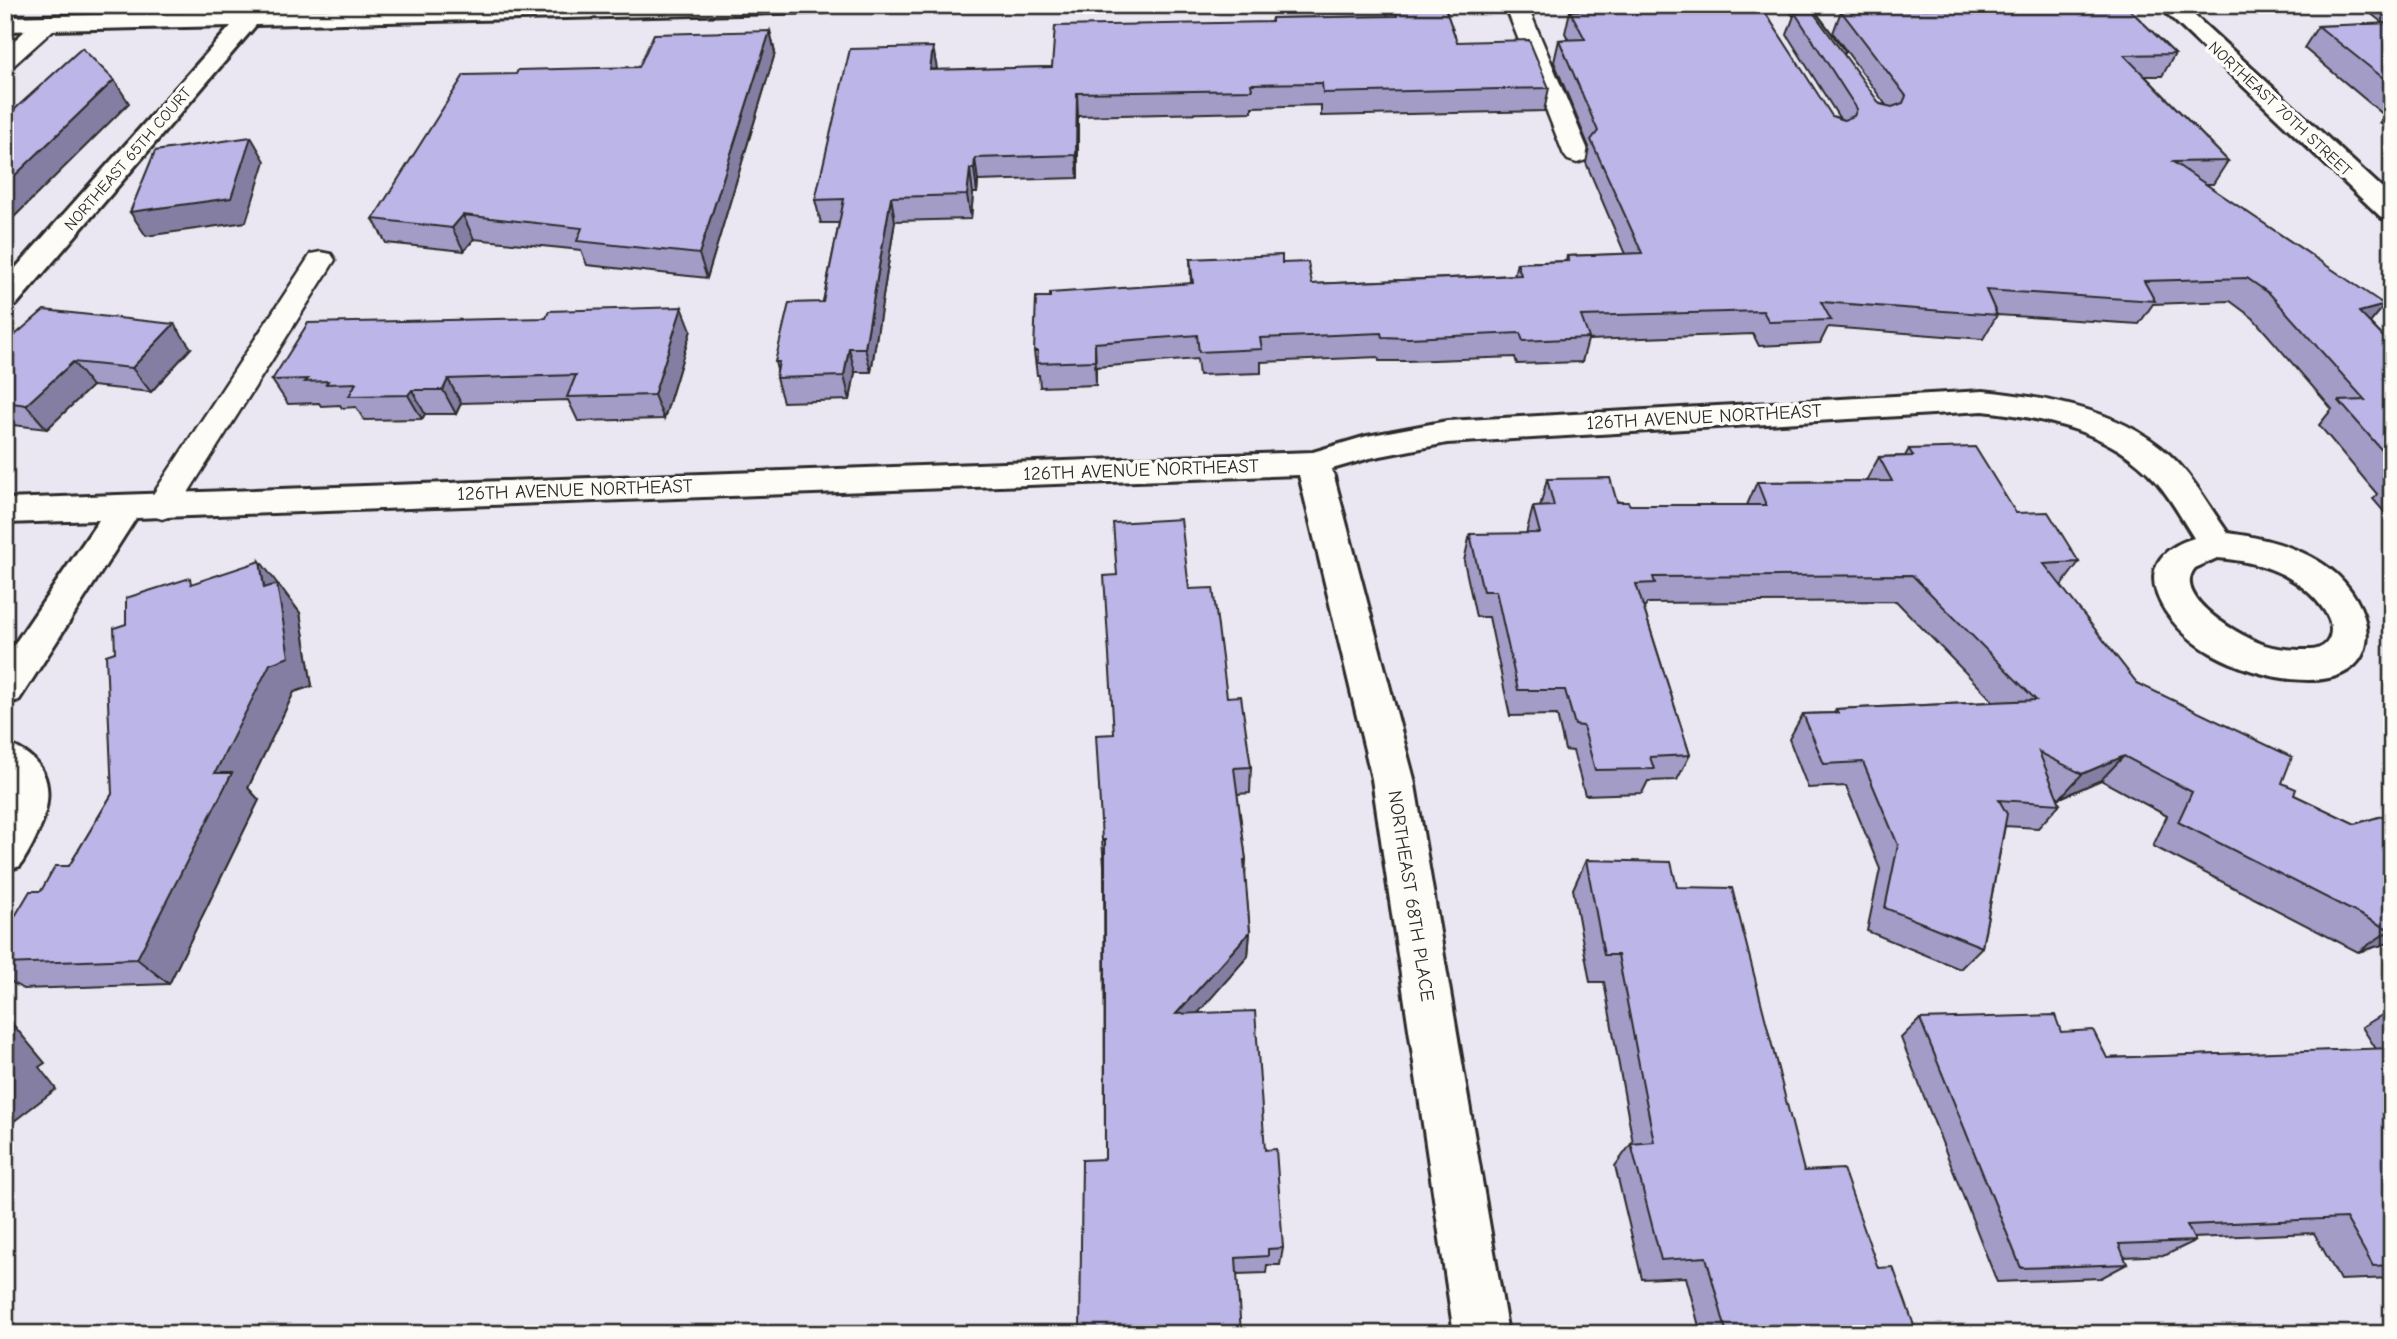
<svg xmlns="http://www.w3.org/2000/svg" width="2397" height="1339" viewBox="0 0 2397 1339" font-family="'Comic Neue',sans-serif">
  <rect width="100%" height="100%" fill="#eae7f2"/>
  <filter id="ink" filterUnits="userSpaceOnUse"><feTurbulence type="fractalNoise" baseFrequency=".0143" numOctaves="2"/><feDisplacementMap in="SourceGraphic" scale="14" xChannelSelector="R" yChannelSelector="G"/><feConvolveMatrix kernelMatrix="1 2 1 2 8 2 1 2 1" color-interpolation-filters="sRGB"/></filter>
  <g filter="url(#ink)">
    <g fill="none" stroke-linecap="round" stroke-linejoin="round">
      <defs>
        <g id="lane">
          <polygon points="1505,5 1527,5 1590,155 1586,160 1577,163 1568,160 1564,155"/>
          <polygon points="1787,5 1809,5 1844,52 1841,57 1825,57"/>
          <polygon points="46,17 54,19 57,24 54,29 13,66 5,68 5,49 38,19"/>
          <polygon points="321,252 331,254 335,260 174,515 162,519 150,515 145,507 150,499 311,254"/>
        </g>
        <g id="street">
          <polygon points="514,5 834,5 831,10 823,12 256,25 16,305 5,308 5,280 231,26 5,31 5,17"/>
          <path d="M1983,391C2051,398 2128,411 2177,462C2197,483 2211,510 2228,533C2265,538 2307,548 2336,574C2380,615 2382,680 2308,680C2275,680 2240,669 2211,653C2166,628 2118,561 2194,538C2182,519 2170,497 2155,480C2111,431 2045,418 1983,411L1447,443L1370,458L1332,469L1414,779L1508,1334H1454L1372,779L1299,475L136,518L19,700L5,704V658L99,520L5,523V499L1313,452L1367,436L1447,421ZM2217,558C2240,560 2263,564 2284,575C2299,583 2314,595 2324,610C2337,628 2332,651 2307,650C2293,650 2278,649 2265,645C2242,637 2170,598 2195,568Z"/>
          <path d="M5,743C71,766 47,823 20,866L5,871Z"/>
        </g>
        <polygon id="secondary" points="2158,5 2183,5 2392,197 2392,220 2382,218"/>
      </defs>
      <!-- lane casing -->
      <use href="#lane" stroke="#2b2b2b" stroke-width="5"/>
      <!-- street casing -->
      <use href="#street" stroke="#2b2b2b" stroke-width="6"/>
      <!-- secondary casing -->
      <use href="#secondary" stroke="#2b2b2b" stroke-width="6"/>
      <!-- lane -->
      <use href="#lane" fill="#fdfcf7" fill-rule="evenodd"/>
      <!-- street -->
      <use href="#street" fill="#fdfcf7" fill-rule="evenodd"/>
      <!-- secondary -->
      <use href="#secondary" fill="#fdfcf7" fill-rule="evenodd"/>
    </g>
    <!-- wall -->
    <g fill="#a29cc7" stroke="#2b2b2b" stroke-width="2">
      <polygon points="1385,5 1444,5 1457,42 1549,88 1544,111 1321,116 1321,105 1252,107 1252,112 1078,116 1078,178 978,181 977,193 973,193 971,219 895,221 871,372 855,372 850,400 783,402 776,378 777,370 775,362 823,302 839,223 821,223 815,200 937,70 1052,67 1271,22 1272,18 1388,16"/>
      <polygon points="1967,5 2125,5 2175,54 2162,76 2145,76 2228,161 2213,184 2206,184 2370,323 2392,346 2392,521 2373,499 2377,494 2319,425 2332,409 2253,318 2230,301 2153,304 2139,324 1997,315 1983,339 1828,327 1820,343 1759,346 1753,334 1588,340 1582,362 1517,364 1515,357 1406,361 1379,361 1378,357 1261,362 1261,373 1199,375 1197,359 1096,367 1096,385 1040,387 1039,375 1037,375 1034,351 1050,297 1191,284 1190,259 1282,263 1312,284 1514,275 1517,263 1566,261 1567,256 1625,254 1586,163 1589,147 1554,62 1559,40 1568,39 1565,33 1570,11 1670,8 1671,6 1832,116 1840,119 1787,35 1795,13 1880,104 1886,105 1833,33 1841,11 1943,8 1944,6"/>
      <polygon points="2360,5 2392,5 2392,133 2380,123 2385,116 2304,48 2318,26 2384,24"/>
      <polygon points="770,31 775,53 707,278 587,265 581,250 474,239 464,251 386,243 373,219 639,67"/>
      <polygon points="691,330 664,419 578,421 568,400 461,403 456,414 425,414 422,419 364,420 356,407 342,408 340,405 321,406 319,403 288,404 272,380"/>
      <polygon points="5,336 191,348 151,392 92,386 47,429 5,424"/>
      <polygon points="1909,449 2016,513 2079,562 2061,586 2137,683 2282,783 2294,795 2355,824 2392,813 2392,942 2358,952 2153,846 2167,816 2101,780 2060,798 2057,796 2060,804 2038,828 2005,826 1982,947 1960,969 1867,931 1880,869 1846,786 1808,788 1789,739 1803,714 1834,713 1836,709 1994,702 1896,601 1647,603 1644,609 1690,755 1677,780 1648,781 1642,793 1585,795 1573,751 1565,750 1557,715 1510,716 1489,617 1476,617 1464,561 1470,534 1526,534 1533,507 1540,507 1547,479 1630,505 1747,505 1757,482 1866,481 1879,457 1905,456"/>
      <polygon points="195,583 283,590 300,613 312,686 294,692 248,788 259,800 169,984 23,989 5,978 5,933 41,891 69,866 112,794 115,652 126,624"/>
      <polygon points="1189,589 1251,767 1250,793 1237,794 1246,860 1245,878 1250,932 1248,956 1197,1013 1265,1150 1283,1248 1280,1265 1267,1265 1266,1273 1237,1274 1105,1159 1104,865 1102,840 1114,734"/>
      <polygon points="1586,860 1677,887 1804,1171 1878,1268 1916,1331 1911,1334 1701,1334 1686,1277 1642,1279 1615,1166 1631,1144 1633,1143 1604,982 1590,982 1573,889"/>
      <polygon points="2392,1009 2392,1278 2340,1280 2314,1233 2193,1238 2195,1241 2166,1255 2124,1257 2127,1264 2101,1278 1997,1282 1901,1038 1920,1019 2061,1032 2107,1058 2376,1049 2362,1027"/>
    </g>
    <!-- shaded-wall -->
    <g fill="#847fa2" stroke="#2b2b2b" stroke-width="2">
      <polygon points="770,31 775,53 707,278 699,254"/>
      <polygon points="933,47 937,69 930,70"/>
      <polygon points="114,80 129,103 5,226 5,185"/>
      <polygon points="1077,93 1078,116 1078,178 1076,155"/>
      <polygon points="251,137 265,161 246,222 146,236 130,212"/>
      <polygon points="975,158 978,181 977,193 974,169"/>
      <polygon points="970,169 973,193 971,219 967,195"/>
      <polygon points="891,197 895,221 871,372 865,348"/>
      <polygon points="463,215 474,239 464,251 452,228"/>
      <polygon points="2385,305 2365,329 2359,312"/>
      <polygon points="682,307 691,330 664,419 654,395"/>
      <polygon points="174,324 191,348 151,392 132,368"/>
      <polygon points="1095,343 1096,367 1096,385 1095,361"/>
      <polygon points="849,348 855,372 850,400 844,376"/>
      <polygon points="73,362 92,386 47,429 26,405"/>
      <polygon points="448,379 461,403 456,414 443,390"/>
      <polygon points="412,390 425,414 422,419 408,395"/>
      <polygon points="260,561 300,613 312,686 294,692 248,788 259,800 169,984 137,959 264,588"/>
      <polygon points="2124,756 2101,780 2060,798 2082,774"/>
      <polygon points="2390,930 2392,930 2392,942 2358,952"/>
      <polygon points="1250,932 1248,956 1177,1037 1176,1014"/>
      <polygon points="5,1015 45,1063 39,1067 56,1089 5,1128"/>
    </g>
    <!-- building -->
    <g fill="#bcb5e7" stroke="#2b2b2b" stroke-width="2">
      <polygon points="1394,5 1444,5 1457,42 1529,40 1549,88 1323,93 1322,83 1251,84 1252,90 1077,93 1076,155 975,158 974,169 970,169 967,195 891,197 865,348 849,348 844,376 776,378 779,362 775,362 789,303 823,302 844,199 815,200 850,49 933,47 930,70 1052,67 1055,26 1272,22 1272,18 1397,16"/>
      <polygon points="1969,5 2125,5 2175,54 2124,55 2228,161 2173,162 2385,305 2359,312 2392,346 2392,462 2339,401 2365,400 2270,294 2247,278 2144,281 2155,301 1986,290 1997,315 1821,302 1831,320 1769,322 1763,311 1581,316 1589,338 1523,341 1520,333 1409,338 1382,337 1381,333 1260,338 1262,349 1199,352 1197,335 1095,343 1095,361 1037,363 1038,351 1034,351 1036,297 1050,297 1050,293 1193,283 1190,259 1282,255 1282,263 1308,262 1312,284 1521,275 1517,263 1569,261 1567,256 1642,253 1591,140 1598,131 1559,40 1585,39 1570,11 1672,7 1671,6 1761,6 1832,116 1844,120 1854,116 1857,109 1795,13 1813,12 1880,104 1892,107 1903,103 1906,96 1841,11 1946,8 1944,6"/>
      <polygon points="2392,23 2392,85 2318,26"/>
      <polygon points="770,31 699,254 577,241 582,228 463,215 452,228 373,219 464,75 516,74 518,70 639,67 654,34"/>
      <polygon points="82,48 114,80 5,185 5,118"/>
      <polygon points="251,137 231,198 130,212 155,151"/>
      <polygon points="682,307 654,395 567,397 576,375 448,379 443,390 412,390 408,395 349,396 356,383 326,384 328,381 305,382 308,379 272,380 308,323 546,318 549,311"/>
      <polygon points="44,310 174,324 132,368 73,362 26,405 5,402 5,336 15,335"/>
      <polygon points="1975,447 2016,513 2048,512 2079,562 2044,564 2137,683 2292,757 2282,783 2296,789 2294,795 2355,824 2392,813 2392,930 2390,930 2178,822 2192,792 2124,756 2082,774 2039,752 2060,804 1999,800 2007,814 1982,947 1885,908 1898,845 1863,762 1824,764 1803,714 1838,713 1836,709 2036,700 1912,575 1653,577 1655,583 1636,584 1690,755 1650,757 1654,769 1595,770 1583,726 1575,725 1565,690 1518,690 1496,591 1483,591 1470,534 1540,533 1533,507 1554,506 1547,479 1610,478 1617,502 1628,502 1630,505 1766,505 1757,482 1892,481 1879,457 1913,456 1909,449"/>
      <polygon points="1181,519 1189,589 1213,588 1227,697 1241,696 1251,767 1234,768 1246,860 1244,860 1250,932 1176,1014 1255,1011 1265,1150 1276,1149 1283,1248 1268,1249 1268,1256 1236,1258 1241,1334 1080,1334 1082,1160 1105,1159 1105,840 1102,840 1096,735 1114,734 1104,576 1117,575 1113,523"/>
      <polygon points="260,561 264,588 277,584 289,657 270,664 215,773 232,773 137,959 5,964 5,933 30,891 41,891 55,866 69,866 112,794 106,655 115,652 114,628 126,624 126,598 190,578 191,584"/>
      <polygon points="1586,860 1671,862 1677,887 1732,888 1804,1171 1843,1169 1878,1268 1893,1267 1916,1331 1877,1334 1727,1334 1706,1257 1661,1260 1631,1144 1654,1142 1618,955 1604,955"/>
      <polygon points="2055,1015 2061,1032 2093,1030 2107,1058 2392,1048 2392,1265 2373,1266 2346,1218 2187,1225 2195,1241 2119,1244 2127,1264 2021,1268 1920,1019"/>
      <polygon points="5,1054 13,1064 5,1070"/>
    </g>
  </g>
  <g text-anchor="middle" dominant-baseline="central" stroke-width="7" stroke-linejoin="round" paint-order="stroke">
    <!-- far-street labels -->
    <g font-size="16" fill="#2b2b2b" stroke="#fdfcf7">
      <text transform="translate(2280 109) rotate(43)">NORTHEAST 70TH STREET</text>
      <text transform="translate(128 159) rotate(-49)">NORTHEAST 65TH COURT</text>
    </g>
    <!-- street labels -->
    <g font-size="19" fill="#2b2b2b" stroke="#fdfcf7">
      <text transform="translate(1704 417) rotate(-3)">126TH AVENUE NORTHEAST</text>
      <text transform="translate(1141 470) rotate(-2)">126TH AVENUE NORTHEAST</text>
      <text transform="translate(575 490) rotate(-2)">126TH AVENUE NORTHEAST</text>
      <text transform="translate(1411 896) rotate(81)">NORTHEAST 68TH PLACE</text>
    </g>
  </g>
  <!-- margin -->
  <rect width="2397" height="1339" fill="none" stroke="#fdfcf7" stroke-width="28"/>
  <rect x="14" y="14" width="2369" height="1311" fill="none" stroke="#2b2b2b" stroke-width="2.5" filter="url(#ink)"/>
</svg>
